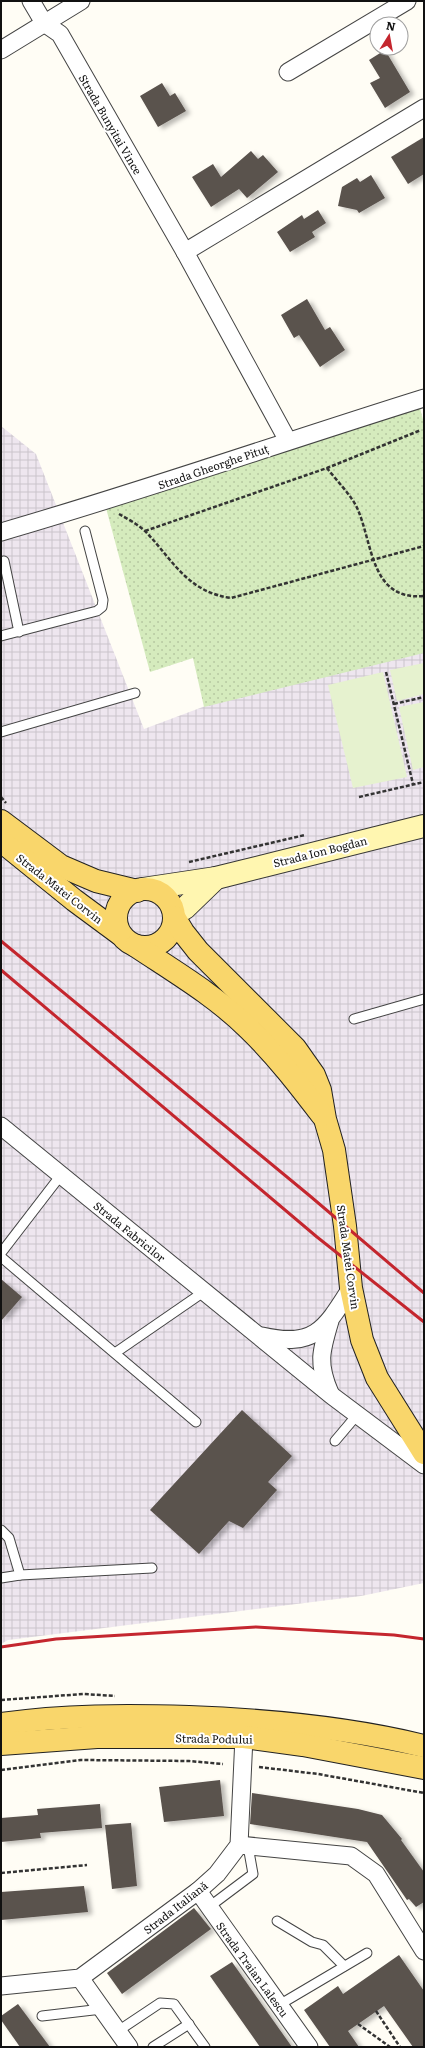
<svg xmlns="http://www.w3.org/2000/svg" width="425" height="2048" viewBox="0 0 425 2048" font-family="Literata,serif">
  <defs>
    <pattern id="industrial-grid" width="8" height="8" patternUnits="userSpaceOnUse"><rect width="8" height="8" fill="#eee6ef"/><path d="M0 4h8M4 0v8" fill="none" stroke="#cbc4cc"/></pattern>
    <pattern id="grass-dots" width="8" height="8" patternUnits="userSpaceOnUse"><rect width="8" height="8" fill="#d5ebbd"/><path d="M2 2h.1M6 6h.1" fill="none" stroke="#b6c8a1" stroke-width="1.8" stroke-linecap="round"/></pattern>
    <filter id="shadow"><feDropShadow dx="4.5" dy="2.5" stdDeviation="2" flood-color="#0004"/></filter>
  </defs>
  <rect width="100%" height="100%" fill="#fffdf5"/>
  <!-- industrial -->
  <polygon fill="url(#industrial-grid)" points="1,426 36,454 144,729 424,624 424,1583 361,1596 8,1640 1,1644"/>
  <!-- grass -->
  <polygon fill="url(#grass-dots)" points="420,408 424,424 424,653 204,707 193,658 150,672 106,508"/>
  <!-- pitch -->
  <g fill="#e6f2cf">
    <polygon points="424,663 424,694 397,701 390,670"/>
    <polygon points="383,672 407,777 353,788 328,685"/>
    <polygon points="424,702 424,767 413,770 399,707"/>
  </g>
  <!-- building -->
  <g fill="#5a524d" filter="url(#shadow)">
    <polygon points="385,50 410,92 385,108 370,83 380,78 369,60"/>
    <polygon points="162,83 170,96 175,93 186,111 158,127 140,96"/>
    <polygon points="424,137 424,174 408,184 391,157"/>
    <polygon points="251,151 258,159 263,155 278,172 247,198 239,189 211,207 192,177 213,164 221,177"/>
    <polygon points="371,175 385,198 359,213 357,210 338,206 342,187 357,178 360,182"/>
    <polygon points="318,210 326,223 312,232 315,237 290,252 277,232 302,215 304,219"/>
    <polygon points="307,299 325,330 330,327 345,350 320,367 299,335 294,338 281,315"/>
    <polygon points="1,1279 22,1297 1,1321"/>
    <polygon points="242,1410 292,1456 268,1482 277,1490 243,1528 229,1521 199,1554 150,1510"/>
    <polygon points="220,1780 224,1816 164,1822 159,1787"/>
    <polygon points="252,1793 358,1809 382,1815 402,1839 401,1840 424,1872 424,1902 416,1907 409,1899 407,1900 367,1842 250,1824"/>
    <polygon points="100,1804 102,1828 40,1833 41,1838 1,1842 1,1818 38,1815 37,1809"/>
    <polygon points="131,1823 137,1886 112,1889 105,1825"/>
    <polygon points="84,1886 88,1912 1,1920 1,1892"/>
    <polygon points="194,1908 211,1929 122,1994 107,1973"/>
    <polygon points="399,1955 424,1991 424,2047 413,2047 384,2006 348,2031 359,2047 330,2047 304,2010 338,1986 343,1994"/>
    <polygon points="232,1962 263,2006 292,2047 260,2047 210,1976"/>
    <polygon points="18,2004 50,2047 20,2047 1,2020 1,2016"/>
  </g>
  <g fill="none" stroke-linecap="round" stroke-linejoin="round">
    <defs>
      <g id="lane">
        <polyline points="4,561 19,632"/>
        <polyline points="1,636 97,611 102,607 103,600 85,531"/>
        <polyline points="1,732 135,693"/>
        <polyline points="354,1019 424,999"/>
        <polyline points="1,1253 61,1175"/>
        <polyline points="1,1257 196,1422"/>
        <polyline points="115,1353 205,1291"/>
        <polyline points="335,1441 357,1415"/>
        <polyline points="1,1530 9,1538 20,1575"/>
        <polyline points="1,1578 20,1575 152,1568"/>
        <polyline points="209,1907 253,1874 248,1846"/>
        <polyline points="277,1921 312,1942 323,1945 344,1966"/>
        <polyline points="279,2005 367,1953"/>
        <polyline points="42,2016 102,2009"/>
        <polyline points="118,2031 160,2003 174,2004 205,2047"/>
        <polyline points="153,2047 189,2024"/>
      </g>
      <g id="street">
        <polyline points="31,1 44,23 60,34 185,252 288,441"/>
        <polyline points="1,50 81,1"/>
        <polyline points="288,72 407,1"/>
        <polyline points="185,252 424,108"/>
        <path d="M1,532C143,491 283,442 424,398"/>
        <polyline points="1,1126 331,1395 424,1465"/>
        <path d="M330,1321C321,1351 317,1363 330,1393"/>
        <path d="M262,1336C315,1348 325,1329 351,1288"/>
        <polyline points="239,1845 351,1856 376,1874 424,1951"/>
        <polyline points="198,1891 309,2047"/>
        <polyline points="80,1978 129,2047"/>
        <polyline points="1,1986 80,1978 198,1891 217,1874 239,1845 244,1737"/>
      </g>
      <g id="secondary">
        <polyline points="143,889 216,878 424,826"/>
        <polyline points="174,915 185,908 216,878"/>
      </g>
      <g id="primary">
        <polyline points="1,821 61,866 96,881 137,891"/>
        <polyline points="1,841 74,900 120,934"/>
        <circle cx="145" cy="918" r="29"/>
        <polyline points="174,917 183,932 198,951 295,1048 314,1075 320,1090 325,1119 334,1150 345,1226 351,1288 362,1340 377,1378 424,1453"/>
        <path d="M136,946C175,972 216,996 249,1029C276,1055 299,1085 322,1115"/>
        <path d="M1,1724C64,1715 126,1715 189,1717C268,1720 347,1727 424,1746"/>
        <polyline points="1,1744 97,1737 244,1737 303,1745 424,1768"/>
      </g>
    </defs>
    <!-- lane casing -->
    <use href="#lane" stroke="#444" stroke-width="11"/>
    <!-- street casing -->
    <use href="#street" stroke="#444" stroke-width="19"/>
    <!-- secondary casing -->
    <use href="#secondary" stroke="#333" stroke-width="24"/>
    <!-- primary casing -->
    <use href="#primary" stroke="#222" stroke-width="24"/>
    <!-- path -->
    <g stroke="#333" stroke-width="2.5" stroke-dasharray="4 2" stroke-linecap="butt">
      <path d="M327,468C336,480 353,497 358,510C373,545 371,601 424,596"/>
      <path d="M119,514C128,519 139,525 147,533C174,562 188,592 231,598L424,546"/>
      <polyline points="145,531 327,468 421,430"/>
      <polyline points="386,672 413,784"/>
      <polyline points="394,704 424,697"/>
      <polyline points="1,797 6,803"/>
      <polyline points="359,797 424,782"/>
      <polyline points="189,862 305,835"/>
      <polyline points="1,1700 83,1694 115,1696"/>
      <polyline points="259,1767 318,1774 424,1793"/>
      <polyline points="1,1770 81,1760 189,1761 223,1764"/>
      <polyline points="1,1873 87,1865"/>
      <polyline points="376,2011 400,2047"/>
      <polyline points="358,2024 390,2047"/>
    </g>
    <!-- lane -->
    <use href="#lane" stroke="#fff" stroke-width="9"/>
    <!-- street -->
    <use href="#street" stroke="#fff" stroke-width="17"/>
    <!-- secondary -->
    <use href="#secondary" stroke="#fff6b0" stroke-width="22"/>
    <!-- primary -->
    <use href="#primary" stroke="#f9d66b" stroke-width="22"/>
    <!-- rail -->
    <g stroke="#c4262e" stroke-width="3">
      <polyline points="1,941 310,1196 424,1293"/>
      <polyline points="1,970 317,1237 424,1322"/>
      <polyline points="1,1647 56,1639 256,1627 394,1635 424,1639"/>
    </g>
  </g>
  <g text-anchor="middle" dominant-baseline="central" stroke-width="4" stroke-linejoin="round" paint-order="stroke">
    <!-- street labels -->
    <g font-size="11" fill="#111" stroke="#fff">
      <text transform="translate(111 124) rotate(60)">Strada Bunyitai Vince</text>
      <text transform="translate(213 466) rotate(-19)">Strada Gheorghe Pituț</text>
      <text transform="translate(320 851) rotate(-14)">Strada Ion Bogdan</text>
      <text transform="translate(60 888) rotate(38)">Strada Matei Corvin</text>
      <text transform="translate(130 1231) rotate(39)">Strada Fabricilor</text>
      <text transform="translate(349 1257) rotate(82)">Strada Matei Corvin</text>
      <text transform="translate(214 1738) rotate(1)">Strada Podului</text>
      <text transform="translate(175 1907) rotate(-38)">Strada Italiană</text>
      <text transform="translate(253 1969) rotate(54)">Strada Traian Lalescu</text>
    </g>
  </g>
  <!-- border -->
  <rect width="425" height="2048" fill="none" stroke="#111111" stroke-width="4"/>
  <!-- north arrow -->
  <g transform="translate(389 36) rotate(11)"><circle r="19" fill="#ffffff" stroke="#a0a0a0"/>
  <path d="M0-3L7 15L0 10L-7 15Z" fill="#c4262e"/>
  <text y="-6" font-size="11" font-weight="bold" text-anchor="middle" fill="#111111">N</text>
  </g>
</svg>
